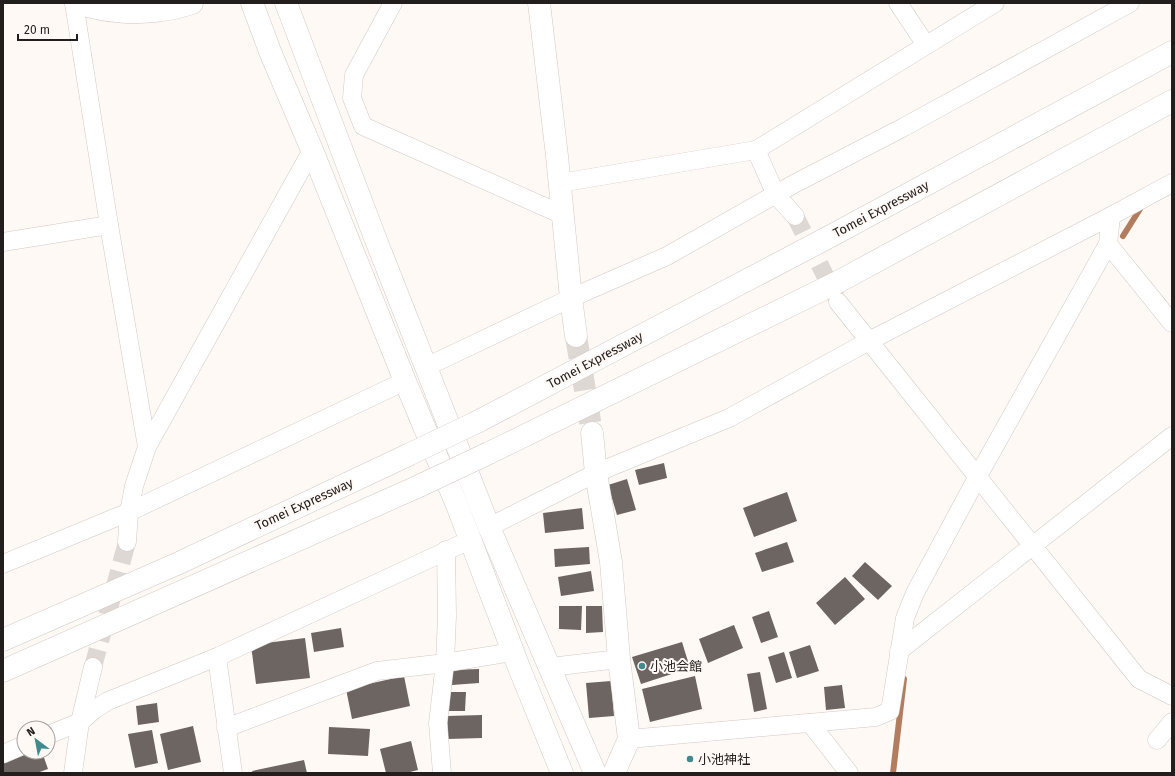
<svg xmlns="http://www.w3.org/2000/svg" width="1175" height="776" viewBox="0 0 1175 776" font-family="'Fira Sans','Noto Sans JP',sans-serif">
  <rect width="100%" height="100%" fill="#fff9f6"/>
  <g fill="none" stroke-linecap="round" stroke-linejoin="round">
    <!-- stream -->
    <g stroke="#b27c5f" stroke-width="6">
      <polyline points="1123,236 1140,209"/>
      <polyline points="893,773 904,679"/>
    </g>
  </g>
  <!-- building -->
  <g fill="#6d6561">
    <polygon points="664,463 667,478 639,485 635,470"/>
    <polygon points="627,479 636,510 617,515 608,485"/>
    <polygon points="787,492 797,521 754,537 743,508"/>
    <polygon points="582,508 584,529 545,533 543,513"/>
    <polygon points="787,542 794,562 762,572 755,553"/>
    <polygon points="589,547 590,564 555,567 554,549"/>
    <polygon points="865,562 892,586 878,600 852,576"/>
    <polygon points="591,571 594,591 561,596 558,577"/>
    <polygon points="845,577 865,599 835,625 816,603"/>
    <polygon points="559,606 582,606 581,630 559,629"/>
    <polygon points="586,606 602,606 603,632 586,633"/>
    <polygon points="769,611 778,637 761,643 752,617"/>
    <polygon points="734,625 743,648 708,663 699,639"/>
    <polygon points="341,628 344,647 314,652 311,633"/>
    <polygon points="305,638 310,678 256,684 251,645"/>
    <polygon points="682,642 690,668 641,684 632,657"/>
    <polygon points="810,645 819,671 797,678 789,652"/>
    <polygon points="784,652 792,678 776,683 768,657"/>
    <polygon points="479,669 479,683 452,685 451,670"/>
    <polygon points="760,672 767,709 754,712 747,674"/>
    <polygon points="404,676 410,706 352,719 346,689"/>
    <polygon points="695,676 702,709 650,722 642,689"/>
    <polygon points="611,681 614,716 589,718 586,683"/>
    <polygon points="842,685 845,708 826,710 824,687"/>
    <polygon points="450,692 466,692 465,711 449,711"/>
    <polygon points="157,703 159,722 138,725 136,706"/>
    <polygon points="482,715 482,738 448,739 447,716"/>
    <polygon points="193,726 201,762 168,770 160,734"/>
    <polygon points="329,727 370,729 368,756 328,754"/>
    <polygon points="152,730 158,763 135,768 128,734"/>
    <polygon points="411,741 418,770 406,773 386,773 380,749"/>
    <polygon points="29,752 42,752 48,769 37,773 3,773 3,762"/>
    <polygon points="304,760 307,773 253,773 252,771"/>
  </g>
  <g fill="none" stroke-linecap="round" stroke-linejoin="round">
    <!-- street-tunnel -->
    <g stroke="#ded8d5" stroke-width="18" stroke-dasharray="18 9" stroke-linecap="butt">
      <polyline points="795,216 836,297"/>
      <polyline points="93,667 127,542"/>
    </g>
    <!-- secondary-tunnel -->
    <polyline stroke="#ded8d5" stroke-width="22" stroke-dasharray="22 11" stroke-linecap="butt" points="576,336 592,433"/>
    <defs>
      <g id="street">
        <polyline points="74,3 109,225 147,447"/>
        <polyline points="393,3 354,75 352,98 363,126 563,215"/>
        <polyline points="898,3 926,45"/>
        <polyline points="756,150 776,195 795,216"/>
        <polyline points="560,183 756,150 995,3"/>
        <polyline points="1111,216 1108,244 1172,323"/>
        <polyline points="3,242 109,225"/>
        <polyline points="838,302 1139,679 1172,696"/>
        <polyline points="426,367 571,298 667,256 792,185 904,127 1130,3"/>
        <polyline points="489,527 596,473 729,418 869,341 1111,216 1172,183"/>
        <polyline points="127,542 129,512 134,486 147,447 312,150"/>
        <polyline points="3,564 129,512 405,381"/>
        <polyline points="899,651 1172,436"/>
        <polyline points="217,657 233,773"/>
        <polyline points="550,667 619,659"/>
        <polyline points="810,723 849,773"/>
        <polyline points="226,728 377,671 445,663 513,652"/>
        <polyline points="48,735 80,722 95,709 108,701 217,657 470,540"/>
        <polyline points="629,739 876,717 890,711 905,618 915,593 978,476 1108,244"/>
        <polyline points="1157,740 1172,722"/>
        <polyline points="3,754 24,745"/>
        <polyline points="73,773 80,722 93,667"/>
        <polyline points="442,773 438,723 445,663 447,616 446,550"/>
      </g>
      <g id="secondary">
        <path d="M76,3C89,6 102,10 116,11C140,14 169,11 192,3"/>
        <polyline points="252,3 271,54 312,150 405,381 457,505 520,670 562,773"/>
        <polyline points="286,3 374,235 489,527 595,773"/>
        <polyline points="539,3 557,156 571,298 576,336"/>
        <polyline points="592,433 596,473 611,562 619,659 629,739 614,773"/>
      </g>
      <g id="highway">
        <polyline points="477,422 827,238 1172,52"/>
        <polyline points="489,453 836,283 1172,101"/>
        <polyline points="3,640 179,563 408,455"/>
        <polyline points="3,671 417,487"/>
      </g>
    </defs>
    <!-- street casing -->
    <use href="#street" stroke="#d2c9c4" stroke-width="19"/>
    <!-- secondary casing -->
    <use href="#secondary" stroke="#d2c9c4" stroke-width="23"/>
    <!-- highway casing -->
    <use href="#highway" stroke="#d2c9c4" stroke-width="23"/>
    <!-- street -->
    <use href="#street" stroke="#fff" stroke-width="18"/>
    <!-- secondary -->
    <use href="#secondary" stroke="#fff" stroke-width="22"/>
    <!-- highway -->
    <use href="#highway" stroke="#fff" stroke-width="22"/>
    <defs>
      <g id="highway-bridge">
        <polyline points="408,455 477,422"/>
        <polyline points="417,487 489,453"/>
      </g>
    </defs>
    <!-- highway-bridge casing -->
    <use href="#highway-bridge" stroke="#d2c9c4" stroke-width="23" stroke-linecap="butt"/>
    <!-- highway-bridge -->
    <use href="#highway-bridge" stroke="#fff" stroke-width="22"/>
  </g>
  <!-- markers -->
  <g fill="#428a8e" stroke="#fff9f6" stroke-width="1.5">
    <circle cx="642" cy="666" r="4"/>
    <circle cx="690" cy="759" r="4"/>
  </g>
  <g text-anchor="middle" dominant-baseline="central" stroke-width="4" stroke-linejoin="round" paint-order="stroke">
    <!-- street labels -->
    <g font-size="13" fill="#221e1d" stroke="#fff9f6">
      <text transform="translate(881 209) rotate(-28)">Tomei Expressway</text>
      <text transform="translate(595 360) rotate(-28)">Tomei Expressway</text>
      <text transform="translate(304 504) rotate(-25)">Tomei Expressway</text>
    </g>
    <!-- poi labels -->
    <g font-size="13" fill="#221e1d" stroke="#fff9f6" text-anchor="start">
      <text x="650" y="666">小池会館</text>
      <text x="698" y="759">小池神社</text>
    </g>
  </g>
  <!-- border -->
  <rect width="1175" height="776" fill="none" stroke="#221e1d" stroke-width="8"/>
  <!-- north arrow -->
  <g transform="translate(36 740) rotate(328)"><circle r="19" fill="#fff9f6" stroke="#a7a19f"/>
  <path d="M0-3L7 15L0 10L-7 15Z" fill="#428a8e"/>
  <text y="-6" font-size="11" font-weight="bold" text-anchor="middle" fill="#221e1d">N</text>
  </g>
  <!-- scale -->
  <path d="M18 34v6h59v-6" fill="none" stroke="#221e1d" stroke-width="2"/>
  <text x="24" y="34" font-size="12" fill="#221e1d" stroke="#fff9f6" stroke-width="3" paint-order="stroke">20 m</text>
</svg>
